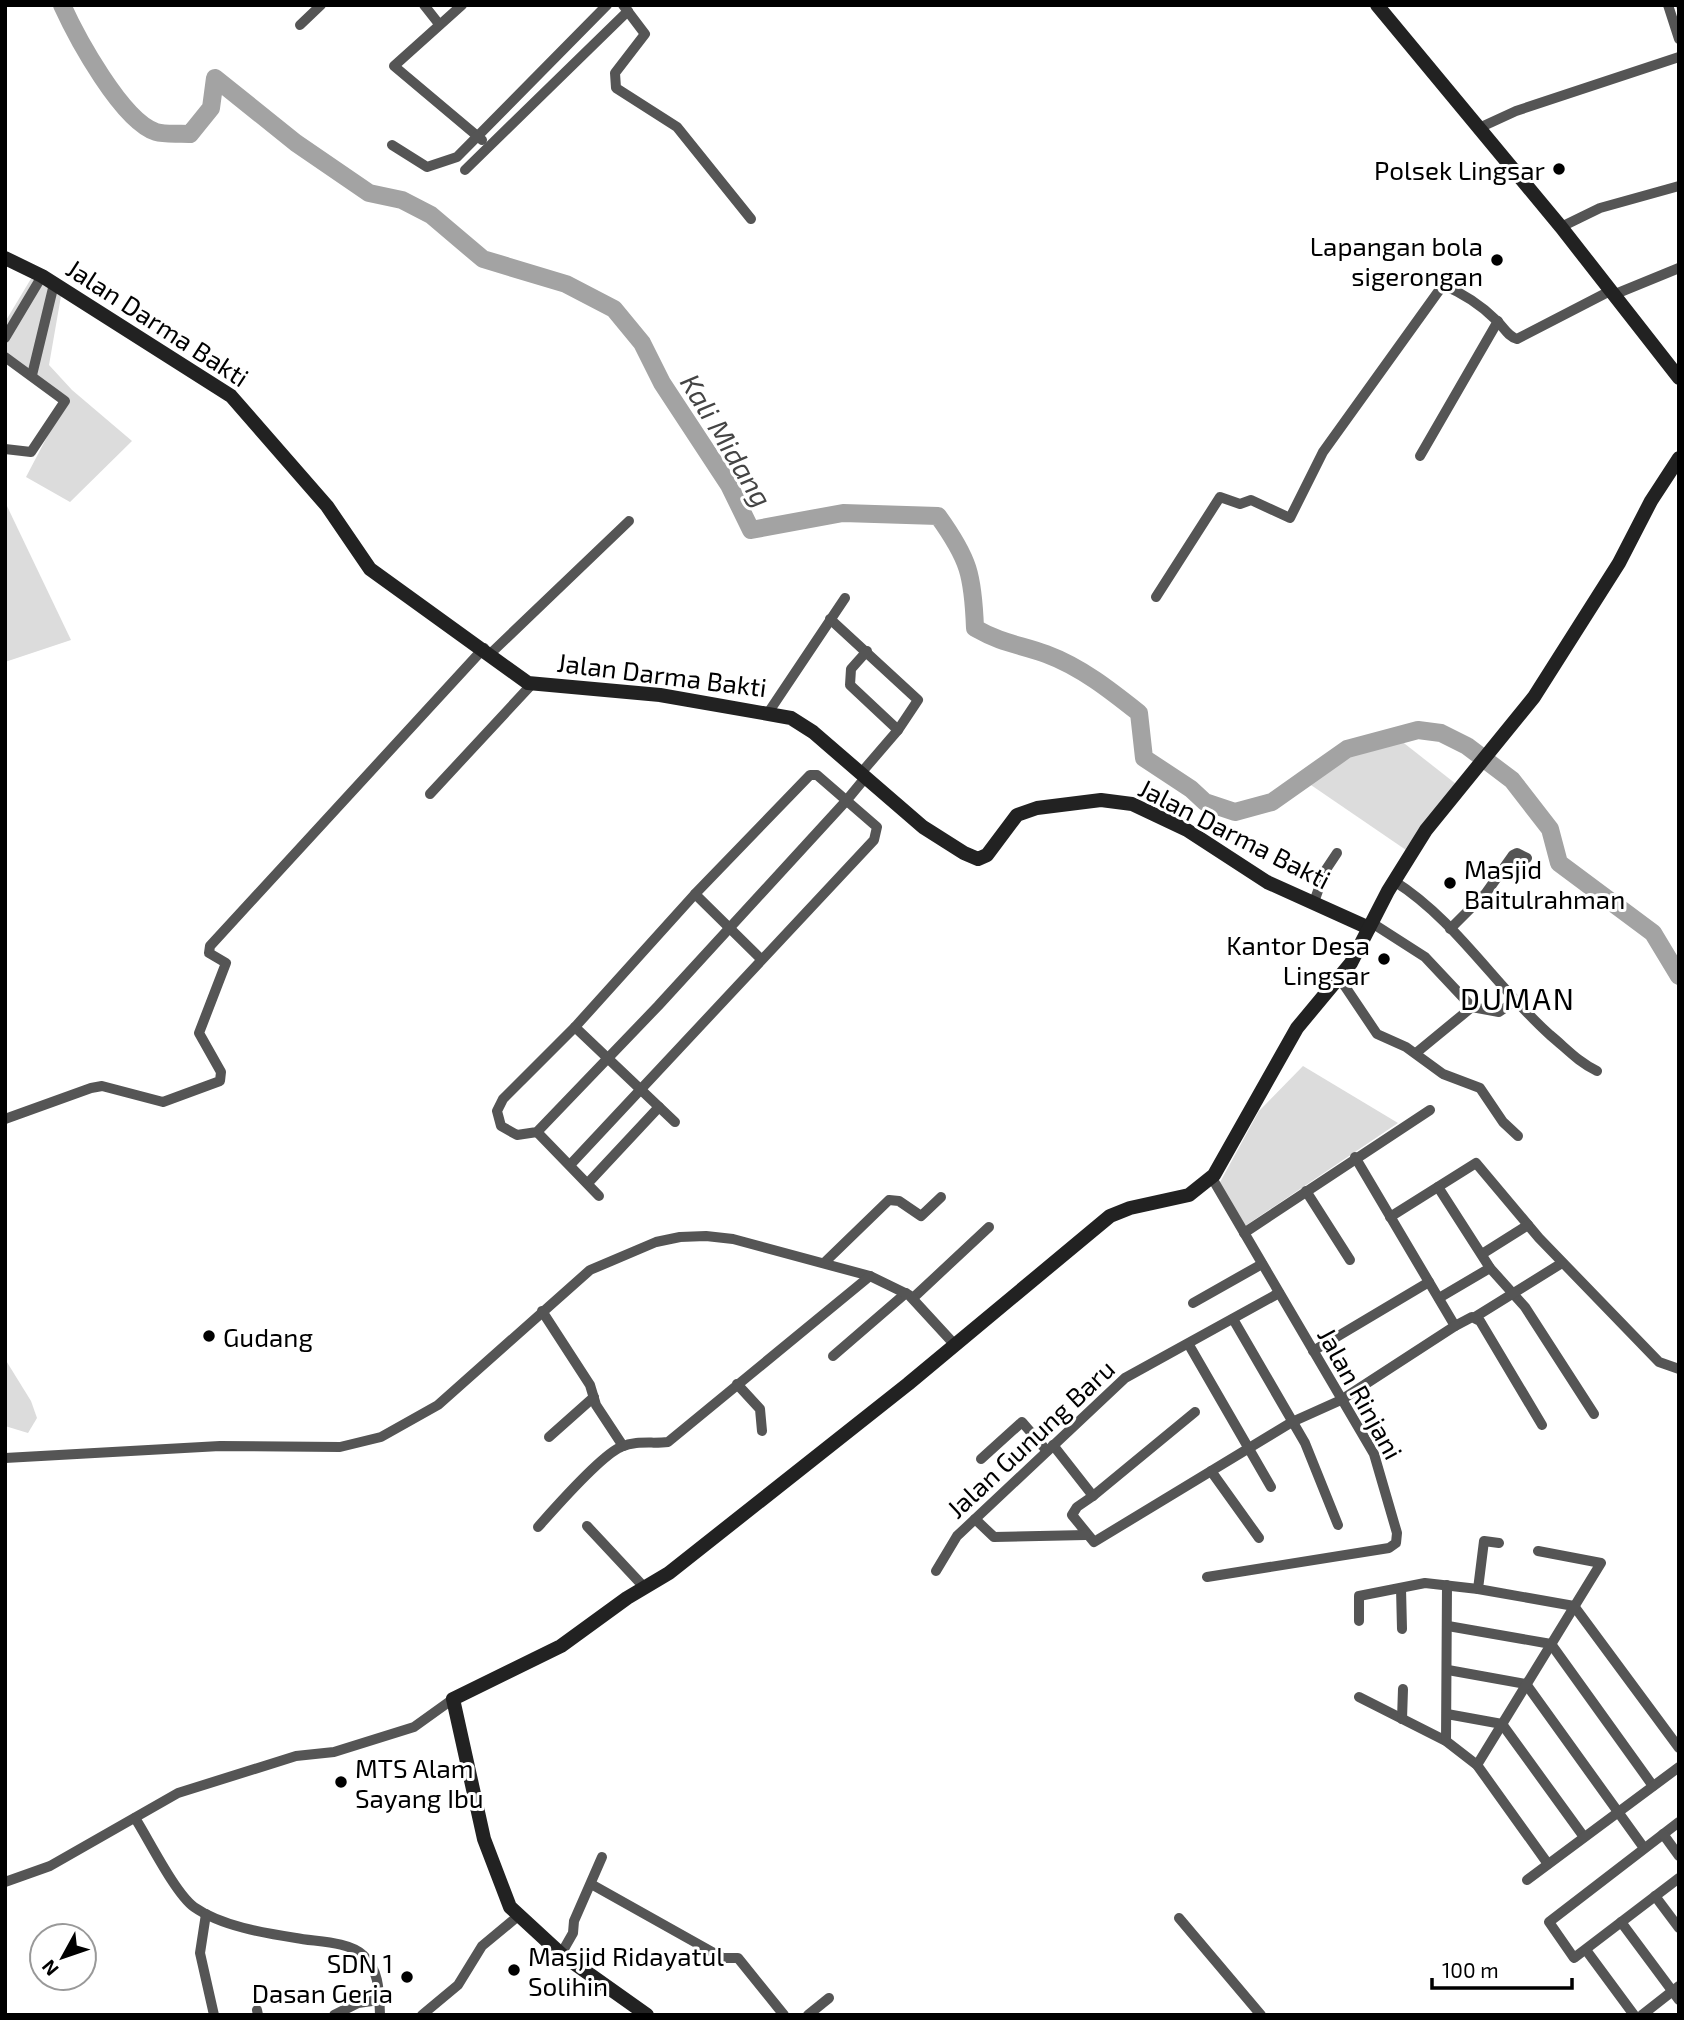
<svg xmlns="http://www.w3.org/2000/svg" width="1684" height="2020" viewBox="0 0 1684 2020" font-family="'Exo 2',sans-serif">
  <rect width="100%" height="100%" fill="#fff"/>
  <!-- green -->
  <g fill="#dcdcdc">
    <polygon points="32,277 61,296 49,365 72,390 132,441 70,502 26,477 68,397 5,357 5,322"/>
    <polygon points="6,504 71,640 5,662 5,505"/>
    <polygon points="1400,740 1456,784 1406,850 1308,783 1350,752"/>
    <polygon points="1303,1066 1398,1123 1242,1228 1219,1184 1259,1111"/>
    <polygon points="5,1359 31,1401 37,1418 28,1433 5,1426"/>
  </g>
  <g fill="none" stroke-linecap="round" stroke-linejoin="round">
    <!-- stream -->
    <polyline stroke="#a3a3a3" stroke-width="2.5" points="1677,5 1679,12"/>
    <!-- river -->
    <path stroke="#a3a3a3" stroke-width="18" d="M62,5C77,38 122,121 156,132C166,135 180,133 190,134L211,108L215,78L296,143L369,193L402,200L431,215L483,259L566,284L614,309L642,343L662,383L729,485L751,530L843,513L938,516C969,559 973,575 975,628C1003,644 1018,644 1046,654C1081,667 1110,690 1139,713L1144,758L1191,789L1205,802L1235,812L1272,802L1347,749L1418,730L1441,733L1467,746L1512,780L1550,829L1559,863L1653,933L1679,976"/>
    <!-- street -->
    <g stroke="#555" stroke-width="10">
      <polyline points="424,5 439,24"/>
      <polyline points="462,5 394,66 482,140"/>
      <polyline points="623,5 645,34 615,73 616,88 677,127 751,219"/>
      <polyline points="1668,5 1679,39"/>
      <polyline points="300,25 321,5"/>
      <polyline points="1479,128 1516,111 1679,57"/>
      <polyline points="392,145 427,167 457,157 607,5"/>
      <polyline points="465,170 628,11"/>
      <polyline points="1561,227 1600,208 1679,186"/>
      <polyline points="1613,295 1679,268"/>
      <polyline points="5,338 42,276"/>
      <polyline points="5,357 65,401 31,452 5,449"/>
      <polyline points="32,375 54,284"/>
      <polyline points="1420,456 1498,321"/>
      <path d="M1156,597L1220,497L1240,504L1251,500L1290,518L1323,452L1443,285C1462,293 1481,305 1496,320C1504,327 1507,336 1517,339L1610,291"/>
      <polyline points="830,619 918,700 898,730 861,773"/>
      <polyline points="867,651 851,669 850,685 898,730"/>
      <polyline points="490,654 629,521"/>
      <polyline points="768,713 845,598"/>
      <polyline points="430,794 533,683"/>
      <path d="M1394,881C1456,920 1496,987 1550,1035C1566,1048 1578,1062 1597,1071"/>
      <polyline points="695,894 761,959"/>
      <polyline points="1314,902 1325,871 1337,853"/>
      <polyline points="1372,923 1425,957 1472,1007"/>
      <polyline points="1450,929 1486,893 1513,855 1517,853 1527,858"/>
      <polyline points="1340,979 1377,1034 1406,1047 1443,1074 1480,1088 1503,1122 1518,1136"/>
      <polyline points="575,1027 675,1122"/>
      <polyline points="1416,1053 1472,1007 1499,1012 1515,1001"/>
      <polyline points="5,1119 91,1088 102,1086 163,1102 220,1081 221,1072 199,1033 226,963 209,953 210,946 484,648"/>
      <polyline points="537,1132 599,1196"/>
      <polyline points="1355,1157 1455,1326 1472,1317 1480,1321 1542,1425"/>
      <polyline points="570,1165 874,840 877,827 817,775 810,775 695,894 575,1027 503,1099 497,1111 501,1126 517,1135 537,1132 658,1006 846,801 865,778"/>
      <polyline points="588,1183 659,1107"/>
      <polyline points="1438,1187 1490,1268 1525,1307 1594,1414"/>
      <polyline points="1306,1191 1350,1260"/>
      <polyline points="1390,1217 1476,1163 1539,1238 1659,1362 1679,1369"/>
      <polyline points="1244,1233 1430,1110"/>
      <polyline points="1482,1254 1528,1225"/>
      <polyline points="825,1262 889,1200 899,1201 921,1216 941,1197"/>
      <polyline points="913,1298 989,1227"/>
      <polyline points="1439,1298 1490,1268"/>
      <polyline points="1193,1303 1262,1264"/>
      <polyline points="542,1311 590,1385 596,1405 623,1446"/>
      <polyline points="1475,1317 1562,1263"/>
      <polyline points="1233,1319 1305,1443 1338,1525"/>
      <polyline points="1189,1345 1271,1487"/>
      <polyline points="1313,1351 1429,1282"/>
      <polyline points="833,1356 906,1293"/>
      <polyline points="737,1384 760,1409 762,1431"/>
      <polyline points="549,1437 594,1397"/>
      <polyline points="1053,1445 1093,1496 1195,1412"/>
      <polyline points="5,1458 220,1446 340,1447 381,1437 438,1405 590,1270 656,1242 680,1237 706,1236 733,1239 870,1276 909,1295 955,1345"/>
      <polyline points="981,1459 1022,1422 1047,1451"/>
      <polyline points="1211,1471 1259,1538"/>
      <polyline points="1093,1496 1077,1507 1072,1515 1094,1542 1292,1422 1341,1400 1455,1326"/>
      <polyline points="975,1519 994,1537 1086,1535"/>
      <polyline points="587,1526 644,1587"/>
      <path d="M538,1527C554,1509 601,1455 621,1447C637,1440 652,1444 668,1442L870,1276"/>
      <polyline points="1499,1543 1484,1541 1478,1589 1574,1606 1679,1748"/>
      <polyline points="936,1571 957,1536 1125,1378 1279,1293"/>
      <polyline points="1207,1577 1389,1548 1396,1543 1397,1533 1374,1454 1212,1178"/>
      <polyline points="1401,1588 1402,1629"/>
      <polyline points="1359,1621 1359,1596 1425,1583 1478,1589"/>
      <polyline points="1448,1626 1551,1644 1653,1786"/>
      <polyline points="1448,1670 1526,1684 1644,1848"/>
      <polyline points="1359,1697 1446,1741 1477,1765 1548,1864"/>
      <polyline points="1447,1714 1502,1724 1584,1837"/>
      <polyline points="1402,1719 1403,1689"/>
      <polyline points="1446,1741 1447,1585"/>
      <polyline points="1477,1765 1601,1563 1538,1551"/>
      <path d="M135,1818C149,1840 175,1893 194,1907C221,1926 264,1933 296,1938C316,1942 347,1941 363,1955C380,1971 379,1993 380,2015"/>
      <polyline points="1679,1822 1549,1922 1574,1958 1679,1878"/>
      <polyline points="1663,1834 1679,1856"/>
      <polyline points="1527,1880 1679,1767"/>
      <polyline points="5,1882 50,1866 178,1793 296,1756 334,1752 414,1727 453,1699"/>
      <polyline points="591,1884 723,1958 738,1958 784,2015"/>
      <polyline points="1655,1896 1679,1928"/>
      <polyline points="206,1914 200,1953 214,2015"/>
      <polyline points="1179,1918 1261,2015"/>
      <polyline points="1621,1922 1679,2000"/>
      <polyline points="1586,1950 1634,2015"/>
      <polyline points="561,1954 573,1933 574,1921 602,1857"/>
      <polyline points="257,2010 258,2015"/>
      <polyline points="334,2015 358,2003 379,2000"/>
      <polyline points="422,2015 458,1985 482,1946 517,1917"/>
      <polyline points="808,2015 829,1998"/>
      <polyline points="1642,2015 1679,1986"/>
    </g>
    <!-- secondary -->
    <g stroke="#222" stroke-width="14">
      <polyline points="1377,5 1561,227 1679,378"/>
      <polyline points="5,258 42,276 231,396 327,506 370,569 528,683 660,695 791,718 813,732 923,827 964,853 978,859 987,855 1017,815 1037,808 1101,800 1132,804 1187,830 1267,882 1369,928"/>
      <polyline points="647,2015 561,1954 510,1907 484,1839 453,1699 561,1646 627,1598 669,1573 908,1384 1110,1216 1130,1208 1189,1195 1214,1175 1297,1028 1351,963 1388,891 1426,830 1534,697 1619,563 1651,501 1679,458"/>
    </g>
  </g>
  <!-- markers -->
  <g fill="#000" stroke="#fff" stroke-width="2.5">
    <circle cx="1559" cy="169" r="7"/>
    <circle cx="1497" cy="260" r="7"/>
    <circle cx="1450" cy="883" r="7"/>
    <circle cx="1384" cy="959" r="7"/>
    <circle cx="209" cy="1336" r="7"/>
    <circle cx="341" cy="1782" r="7"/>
    <circle cx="514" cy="1970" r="7"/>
    <circle cx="407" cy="1977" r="7"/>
  </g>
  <g text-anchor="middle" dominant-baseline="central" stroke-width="6" stroke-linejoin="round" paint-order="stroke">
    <!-- poi labels -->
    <g font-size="26" fill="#000" stroke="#fff" text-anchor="end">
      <text x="1545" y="169">Polsek Lingsar</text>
      <text x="1483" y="245">Lapangan bola<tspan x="1483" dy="30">sigerongan</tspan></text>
      <text x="1464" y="868" text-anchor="start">Masjid<tspan x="1464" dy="30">Baitulrahman</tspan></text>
      <text x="1370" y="944">Kantor Desa<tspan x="1370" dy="30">Lingsar</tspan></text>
      <text x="223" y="1336" text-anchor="start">Gudang</text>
      <text x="355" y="1767" text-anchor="start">MTS Alam<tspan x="355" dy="30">Sayang Ibu</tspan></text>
      <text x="528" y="1955" text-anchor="start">Masjid Ridayatul<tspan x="528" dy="30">Solihin</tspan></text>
      <text x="393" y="1962">SDN 1<tspan x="393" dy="30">Dasan Geria</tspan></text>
    </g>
    <!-- street labels -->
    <g font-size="26" fill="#000" stroke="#fff">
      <text transform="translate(158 322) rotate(33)">Jalan Darma Bakti</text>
      <text transform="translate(662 674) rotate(7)">Jalan Darma Bakti</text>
      <text transform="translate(1235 833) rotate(27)">Jalan Darma Bakti</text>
      <text transform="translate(1361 1393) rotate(61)">Jalan Rinjani</text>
      <text transform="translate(1030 1438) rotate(-43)">Jalan Gunung Baru</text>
    </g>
    <!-- water labels -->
    <g font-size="28" font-style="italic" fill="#444" stroke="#fff">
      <text transform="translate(727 440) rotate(59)">Kali Midang</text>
    </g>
    <!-- quarter labels -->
    <g font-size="30" letter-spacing="2" fill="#000" stroke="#fff">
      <text x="1518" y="998">DUMAN</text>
    </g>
  </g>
  <!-- border -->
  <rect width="1684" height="2020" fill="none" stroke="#000000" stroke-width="14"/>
  <!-- north arrow -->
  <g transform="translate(63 1957) rotate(230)"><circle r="33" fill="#ffffff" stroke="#999999" stroke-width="2"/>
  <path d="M0-5L12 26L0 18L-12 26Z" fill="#000000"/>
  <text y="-10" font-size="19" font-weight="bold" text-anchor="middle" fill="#000000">N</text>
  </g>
  <!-- scale -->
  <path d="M1432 1978v10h140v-10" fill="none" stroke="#000000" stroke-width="3.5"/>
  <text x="1442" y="1978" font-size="21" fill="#000000" stroke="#ffffff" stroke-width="5" paint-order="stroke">100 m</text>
</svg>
